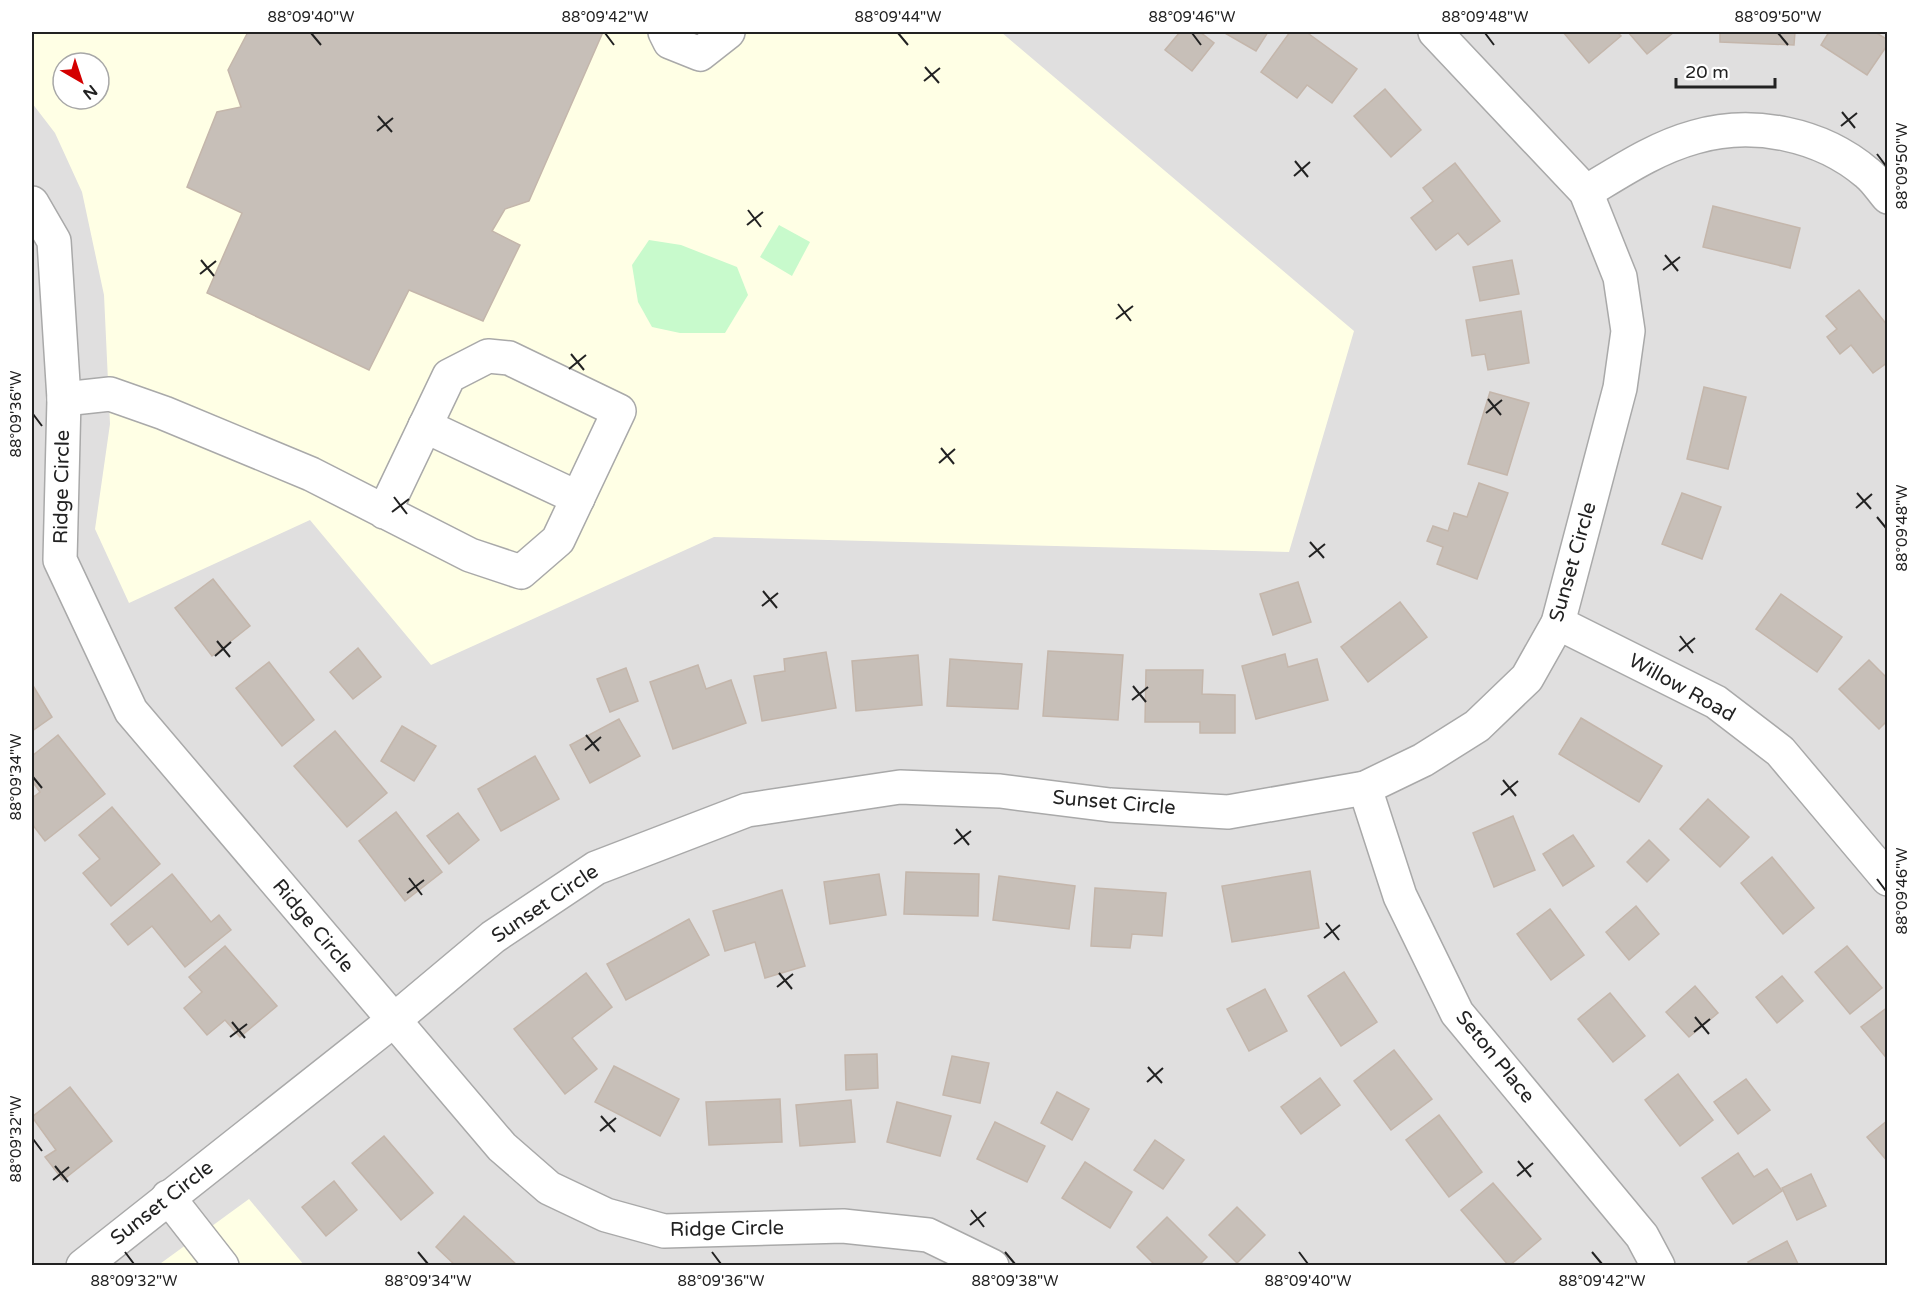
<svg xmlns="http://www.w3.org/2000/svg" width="1919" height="1297" viewBox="0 0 1919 1297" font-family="'Varela Round',sans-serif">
  <rect width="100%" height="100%" fill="#f2efe9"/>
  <!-- residential -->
  <path fill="#e0dfdf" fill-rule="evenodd" d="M32,32H1887V1265H32ZM63,63H99V99H63Z"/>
  <!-- education -->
  <g fill="#ffffe5" fill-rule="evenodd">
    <path d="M32,32H1001L1354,331L1289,552L714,537L431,665L310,520L129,603L95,529L110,424L104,295L82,192L55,133L32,103ZM63,63H99V99H63Z"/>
    <polygon points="249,1199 304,1265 157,1266"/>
  </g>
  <!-- park -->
  <g fill="#c8facc">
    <polygon points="779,225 810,242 792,276 760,257"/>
    <polygon points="649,240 681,245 737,267 748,295 725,333 680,333 652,327 638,302 632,265"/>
  </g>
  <!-- building -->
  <g fill="#c7bfb8" stroke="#c4b6ab" stroke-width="1.5">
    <polygon points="248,32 603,32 529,201 505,209 492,231 520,245 483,321 409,290 369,370 207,293 242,213 187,187 217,112 241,107 228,70"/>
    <polygon points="1180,32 1200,32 1214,43 1192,71 1165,50"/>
    <polygon points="1223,32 1268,32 1256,51"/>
    <polygon points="1290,32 1310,32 1309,34 1357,69 1332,103 1307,85 1297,98 1261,72"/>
    <polygon points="1563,32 1617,32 1621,36 1589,63"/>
    <polygon points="1628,32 1674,32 1647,54"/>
    <polygon points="1720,32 1795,32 1794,45 1720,42"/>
    <polygon points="1829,32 1875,32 1888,40 1888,44 1867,75 1821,45"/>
    <polygon points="1385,89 1421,130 1391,157 1354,116"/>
    <polygon points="1455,163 1500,221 1468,245 1458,233 1436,250 1411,218 1433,201 1423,188"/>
    <polygon points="1713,206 1800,228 1790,268 1703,247"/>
    <polygon points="1512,260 1519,294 1480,301 1473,267"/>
    <polygon points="1859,290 1888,326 1888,362 1873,373 1851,345 1840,354 1827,337 1837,329 1826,316"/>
    <polygon points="1521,311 1529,363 1488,370 1485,354 1472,356 1466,320"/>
    <polygon points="1704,387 1746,397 1728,469 1687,459"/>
    <polygon points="1490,392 1529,403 1507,475 1468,464"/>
    <polygon points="1479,483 1508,493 1477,579 1437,564 1443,547 1427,541 1433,526 1448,531 1454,513 1467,517"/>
    <polygon points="1682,493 1721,507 1702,559 1662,544"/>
    <polygon points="213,579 250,626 212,656 175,608"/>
    <polygon points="1298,582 1311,622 1273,635 1260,594"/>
    <polygon points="1781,594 1842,637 1817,672 1756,629"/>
    <polygon points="1400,602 1427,637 1368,682 1341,647"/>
    <polygon points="358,648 381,677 353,699 330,672"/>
    <polygon points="1048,651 1123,655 1118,720 1043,716"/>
    <polygon points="826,652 836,708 762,721 754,676 785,671 784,659"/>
    <polygon points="1285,654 1288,667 1317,659 1328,700 1256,719 1242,666"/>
    <polygon points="918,655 922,705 856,711 852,661"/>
    <polygon points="950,659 1022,664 1018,709 947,706"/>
    <polygon points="1869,660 1888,679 1888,720 1879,729 1839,689"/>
    <polygon points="269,662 314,720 282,746 236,688"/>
    <polygon points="698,665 706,689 731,680 746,723 673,749 650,682"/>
    <polygon points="626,668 638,701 610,712 597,679"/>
    <polygon points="1146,670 1203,670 1202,694 1235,695 1235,733 1200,733 1200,722 1145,722"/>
    <polygon points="32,684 52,717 32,731"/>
    <polygon points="1581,718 1662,766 1639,802 1559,754"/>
    <polygon points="619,719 640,756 590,783 570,745"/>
    <polygon points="402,726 436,746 414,781 381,761"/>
    <polygon points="335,731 387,793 347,827 294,766"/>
    <polygon points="58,735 105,794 45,841 32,824 32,798 40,792 32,781 32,756"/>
    <polygon points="535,756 559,799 501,831 478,789"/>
    <polygon points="1708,799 1749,837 1720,867 1680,829"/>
    <polygon points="112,807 160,864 111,906 83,873 100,859 79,835"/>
    <polygon points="396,812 442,872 405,901 359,841"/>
    <polygon points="458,813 479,840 449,864 427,836"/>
    <polygon points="1513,816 1535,870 1494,887 1473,833"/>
    <polygon points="1573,835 1594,866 1563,886 1543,854"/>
    <polygon points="1649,840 1669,860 1647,882 1627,862"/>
    <polygon points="1772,857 1814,908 1783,934 1741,883"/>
    <polygon points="1310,871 1319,928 1232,942 1222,886"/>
    <polygon points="906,872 979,874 978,916 904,914"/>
    <polygon points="172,874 211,922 219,915 231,930 185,967 152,926 128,945 111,924"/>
    <polygon points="879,874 886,915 830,924 824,882"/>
    <polygon points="999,876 1075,886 1069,929 993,920"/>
    <polygon points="1095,888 1166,893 1162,936 1132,934 1130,948 1091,946"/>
    <polygon points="782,890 805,966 765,978 755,942 725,951 713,911"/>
    <polygon points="1636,906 1659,934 1629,960 1606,932"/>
    <polygon points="1550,909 1584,955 1551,980 1517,934"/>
    <polygon points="689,919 709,955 626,1000 607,964"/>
    <polygon points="225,946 277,1006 240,1037 225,1020 207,1035 184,1008 202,992 189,977"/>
    <polygon points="1847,946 1882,988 1850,1014 1815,972"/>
    <polygon points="1344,972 1377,1022 1341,1046 1308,996"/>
    <polygon points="586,973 612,1007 572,1038 597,1069 565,1094 514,1029"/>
    <polygon points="1782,976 1803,1001 1777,1023 1756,997"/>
    <polygon points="1695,986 1718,1013 1689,1037 1666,1012"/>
    <polygon points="1265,989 1287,1031 1249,1051 1227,1009"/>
    <polygon points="1610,993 1645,1036 1613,1062 1578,1019"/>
    <polygon points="1888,1007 1888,1060 1861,1027"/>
    <polygon points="1394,1050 1432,1099 1391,1130 1354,1081"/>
    <polygon points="877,1054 878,1088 846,1090 845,1055"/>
    <polygon points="952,1056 989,1063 980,1103 943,1095"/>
    <polygon points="614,1066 679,1099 660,1136 595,1102"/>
    <polygon points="1678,1074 1713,1120 1680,1146 1645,1100"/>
    <polygon points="1320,1078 1340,1105 1301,1134 1281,1107"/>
    <polygon points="1746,1079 1770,1110 1738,1134 1714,1102"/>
    <polygon points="70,1087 112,1141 63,1180 45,1157 56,1150 32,1117"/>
    <polygon points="1057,1092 1089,1109 1072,1140 1041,1123"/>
    <polygon points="780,1099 782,1142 709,1145 706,1102"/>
    <polygon points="851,1100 855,1142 800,1146 796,1105"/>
    <polygon points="897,1102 951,1116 940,1156 887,1142"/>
    <polygon points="1439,1115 1482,1172 1449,1197 1406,1140"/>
    <polygon points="1888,1120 1888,1162 1867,1137"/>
    <polygon points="995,1122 1045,1146 1027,1182 977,1159"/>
    <polygon points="384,1136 433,1193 401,1220 352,1163"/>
    <polygon points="1155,1140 1184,1160 1163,1189 1134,1170"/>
    <polygon points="1738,1153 1754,1177 1767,1169 1782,1191 1733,1224 1702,1178"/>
    <polygon points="1085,1162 1132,1192 1110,1228 1062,1198"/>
    <polygon points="1811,1174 1826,1206 1797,1220 1782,1188"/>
    <polygon points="334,1181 357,1210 326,1236 302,1207"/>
    <polygon points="1493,1183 1541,1239 1509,1266 1461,1210"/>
    <polygon points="1237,1207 1265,1235 1237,1263 1209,1235"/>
    <polygon points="464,1216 518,1266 456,1266 436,1247"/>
    <polygon points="1167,1217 1207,1257 1198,1266 1156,1266 1137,1247"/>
    <polygon points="1787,1241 1799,1266 1749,1266 1748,1262"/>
  </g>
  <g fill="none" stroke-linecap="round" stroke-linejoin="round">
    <defs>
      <g id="minor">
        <polyline points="665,32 670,42 700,54 728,32"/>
        <path d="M1586,192C1621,171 1655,148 1695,137C1753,120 1821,134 1867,173C1875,179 1881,189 1888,197"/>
        <polyline points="32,203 54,241 64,399 60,560 131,711 502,1147 549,1188 606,1215 664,1231 843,1226 928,1235 992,1266"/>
        <polyline points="64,399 110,394 164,413 311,474 470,555 521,572 558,540 619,411 509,358 488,356 449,376 384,512"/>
        <polyline points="425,426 578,498"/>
        <polyline points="1558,623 1716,702 1780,751 1888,879"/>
        <polyline points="1365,788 1400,896 1457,1013 1642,1236 1658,1266"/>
        <polyline points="168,1197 222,1266"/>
        <polyline points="83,1266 394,1020 493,937 596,868 747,810 900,787 1000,791 1110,805 1228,812 1365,788 1423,760 1477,726 1527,678 1558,623 1620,388 1628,331 1620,277 1586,192 1435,32"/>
      </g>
    </defs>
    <!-- minor casing -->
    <use href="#minor" stroke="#a9a9a9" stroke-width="36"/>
    <!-- minor -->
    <use href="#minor" stroke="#fff" stroke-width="33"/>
  </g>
  <!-- ticks -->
  <path fill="none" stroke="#222" stroke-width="2" d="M311,33L321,45M605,33L614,45M898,33L908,45M1192,33L1201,45M1485,33L1494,45M1778,33L1788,45M925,67L939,83M924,81L940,68M1842,112L1855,128M378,116L392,132M1841,126L1857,113M377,131L393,118M1877,154L1886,166M1295,161L1308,177M1294,176L1310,162M748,210L761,227M747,225L763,212M1665,255L1678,271M201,260L214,276M1663,270L1680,257M200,274L216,261M1118,304L1131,321M1116,319L1133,306M571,354L584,370M569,369L586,355M1488,399L1501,415M1486,413L1502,400M33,414L42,426M941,448L954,464M939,463L955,449M1857,493L1871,509M394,497L407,514M1856,508L1872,494M392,512L409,499M1877,517L1886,528M1310,542L1324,558M1309,557L1325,544M763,591L777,608M762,606L778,593M1680,636L1693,653M217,641L230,657M1679,651L1695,638M215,656L231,642M1133,686L1146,702M1132,700L1148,687M586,735L599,751M585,750L601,737M33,777L42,788M1503,780L1516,796M1501,795L1518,781M956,829L969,845M954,844L971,831M409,878L422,895M1877,879L1886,891M407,893L424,880M1326,923L1339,940M1324,938L1340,925M779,973L792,989M777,987L793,974M1695,1017L1709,1034M232,1022L245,1038M1694,1032L1710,1019M230,1037L247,1024M1148,1067L1162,1083M1147,1082L1163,1068M601,1116L615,1132M600,1131L616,1118M33,1139L42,1151M1518,1161L1531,1177M55,1166L68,1182M1517,1176L1533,1163M53,1180L69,1167M971,1210L984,1227M970,1225L986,1212M125,1252L134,1264M418,1252L428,1264M712,1252L721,1264M1005,1252L1015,1264M1299,1252L1308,1264M1592,1252L1602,1264"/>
  <g text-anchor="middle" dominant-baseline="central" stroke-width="6" stroke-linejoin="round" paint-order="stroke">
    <!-- street labels -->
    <g font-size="20" fill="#222" stroke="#fff">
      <text transform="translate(62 487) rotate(-89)">Ridge Circle</text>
      <text transform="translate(1573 562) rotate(-74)">Sunset Circle</text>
      <text transform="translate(1682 688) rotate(29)">Willow Road</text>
      <text transform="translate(1114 803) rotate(5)">Sunset Circle</text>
      <text transform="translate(545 904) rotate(-34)">Sunset Circle</text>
      <text transform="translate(313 926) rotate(50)">Ridge Circle</text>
      <text transform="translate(1495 1057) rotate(51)">Seton Place</text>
      <text transform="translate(162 1203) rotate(-38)">Sunset Circle</text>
      <text transform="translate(727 1229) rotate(-1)">Ridge Circle</text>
    </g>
  </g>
  <!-- border -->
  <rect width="1919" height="1297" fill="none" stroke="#ffffff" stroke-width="66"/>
  <!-- north arrow -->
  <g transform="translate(81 81) rotate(141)"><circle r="28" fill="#ffffff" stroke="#a7a7a7" stroke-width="1.5"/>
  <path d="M0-4.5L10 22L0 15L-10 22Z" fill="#d40000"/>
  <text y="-9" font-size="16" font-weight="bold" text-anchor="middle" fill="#222222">N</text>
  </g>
  <!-- scale -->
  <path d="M1676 78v9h99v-9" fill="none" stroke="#222222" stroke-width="3"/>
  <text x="1685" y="78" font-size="18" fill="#222222" stroke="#ffffff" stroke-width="4.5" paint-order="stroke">20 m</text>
  <rect x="33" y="33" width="1853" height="1231" fill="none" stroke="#222" stroke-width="2"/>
  <g font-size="15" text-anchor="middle" fill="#222">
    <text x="311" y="22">88°09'40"W</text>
    <text x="605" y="22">88°09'42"W</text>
    <text x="898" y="22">88°09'44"W</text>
    <text x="1192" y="22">88°09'46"W</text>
    <text x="1485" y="22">88°09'48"W</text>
    <text x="1778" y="22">88°09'50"W</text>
    <text transform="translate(1902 166) rotate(-90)" y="5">88°09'50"W</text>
    <text transform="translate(16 414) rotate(-90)" y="5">88°09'36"W</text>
    <text transform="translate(1902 528) rotate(-90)" y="5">88°09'48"W</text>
    <text transform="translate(16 777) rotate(-90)" y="5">88°09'34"W</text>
    <text transform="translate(1902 891) rotate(-90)" y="5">88°09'46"W</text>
    <text transform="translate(16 1139) rotate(-90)" y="5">88°09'32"W</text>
    <text x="134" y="1286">88°09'32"W</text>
    <text x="428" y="1286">88°09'34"W</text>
    <text x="721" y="1286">88°09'36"W</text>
    <text x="1015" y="1286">88°09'38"W</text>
    <text x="1308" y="1286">88°09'40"W</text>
    <text x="1602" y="1286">88°09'42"W</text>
  </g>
</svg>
